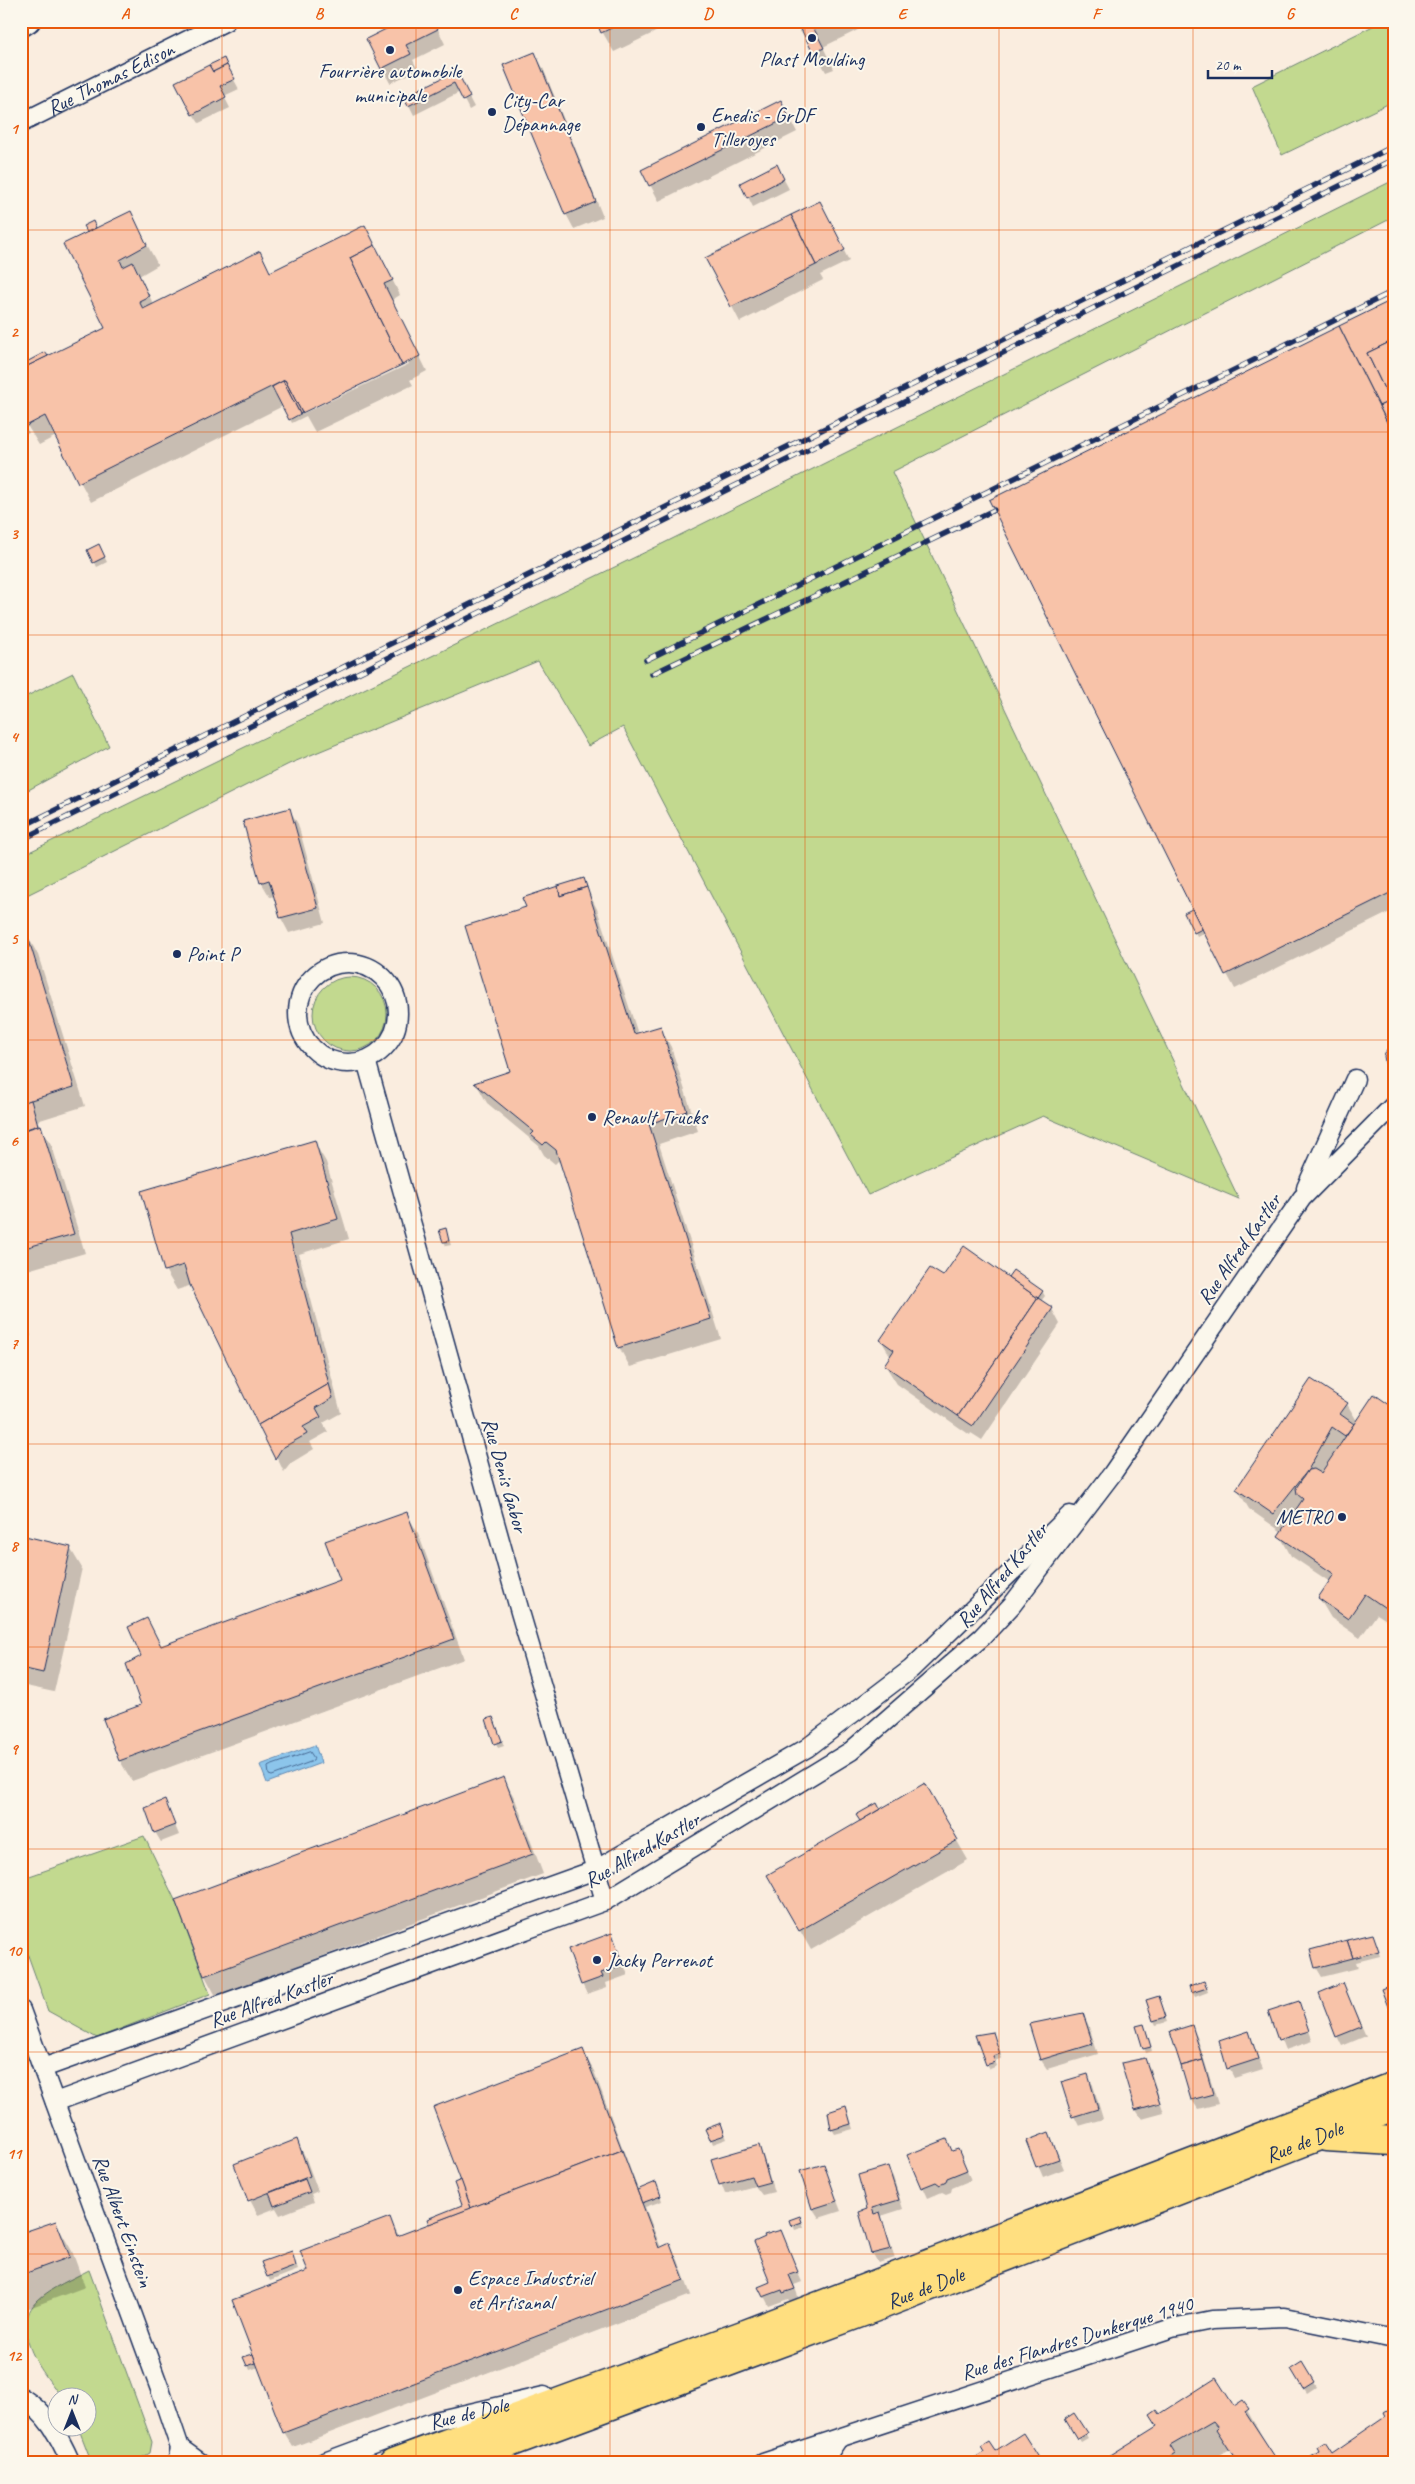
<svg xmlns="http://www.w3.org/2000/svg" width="1415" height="2484" viewBox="0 0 1415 2484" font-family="Caveat,sans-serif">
  <rect width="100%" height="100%" fill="#faeddf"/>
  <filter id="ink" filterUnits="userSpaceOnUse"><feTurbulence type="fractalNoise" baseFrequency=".02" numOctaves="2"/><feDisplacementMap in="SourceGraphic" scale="10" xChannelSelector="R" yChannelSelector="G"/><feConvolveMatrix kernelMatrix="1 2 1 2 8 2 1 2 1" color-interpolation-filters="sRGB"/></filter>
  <g filter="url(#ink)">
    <!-- green -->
    <g fill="#c2d98f" stroke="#6e8476">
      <polygon points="1383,21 1394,21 1394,101 1282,155 1252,86"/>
      <polygon points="1394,180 1394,217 892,472 1239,1199 1043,1116 868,1195 623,727 588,746 538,661 289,764 21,898 21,856 662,544"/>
      <polygon points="73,673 109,746 21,794 21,699"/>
      <circle cx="350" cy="1014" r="37"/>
      <polygon points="144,1836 175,1900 210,1994 97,2038 48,2011 21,1936 21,1879"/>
      <path d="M89,2270L152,2442L150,2453L132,2463H92L78,2427L88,2426V2396H61C41,2371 8,2329 38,2300C52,2287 72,2279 89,2270Z"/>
    </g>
    <!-- water -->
    <polygon fill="#8cc5eb" stroke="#5f89b3" points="315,1745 321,1763 267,1783 260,1765"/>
    <!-- shadow -->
    <g fill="#0003" fill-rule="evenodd">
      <polygon points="434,21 445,44 413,60 418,70 390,83 367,40"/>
      <polygon points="596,21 678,21 614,52"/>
      <polygon points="794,21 876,21 823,47 834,69 826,72 804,31 801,33"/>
      <polygon points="534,53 543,68 603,217 574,229 566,214"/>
      <polygon points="223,60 239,89 224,96 230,108 199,123 193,114"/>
      <polygon points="456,73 474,107 469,110 460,92 414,115 409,105"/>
      <polygon points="781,102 797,132 659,201 642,170"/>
      <polygon points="782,176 789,189 753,207 748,197"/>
      <polygon points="825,212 849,261 820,275 823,280 740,322 707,258"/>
      <path d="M130,213L158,265L139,276L154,305L259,253L271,273L365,226L400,295L392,300L427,371L410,380L413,385L315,432L306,416L292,423L283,406L91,502L56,436L39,445L28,427L26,428L29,433L21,437V366L48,358L107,328L65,245ZM407,361L409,364L302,414V412Z"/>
      <polygon points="1394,301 1394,910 1235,989 1205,933 1197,936 1195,932 1195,917"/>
      <polygon points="99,546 107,562 97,567 89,550"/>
      <polygon points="289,809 298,824 325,923 289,933 281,918 275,896 270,897 261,882"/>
      <polygon points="589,893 597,909 638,1034 660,1027 671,1047 698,1131 659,1144 721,1339 630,1367 619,1347 561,1164 558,1161 555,1164 544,1155 539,1146 487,1103 476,1083 512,1071"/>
      <polygon points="27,935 38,955 85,1106 37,1121 52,1146 85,1253 21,1272 21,937"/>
      <polygon points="1394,1043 1394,1082 1388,1072"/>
      <polygon points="314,1142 326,1162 349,1239 299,1254 341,1413 323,1423 328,1432 310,1442 314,1449 291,1463 284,1472 192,1285 177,1290 165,1270"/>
      <polygon points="445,1229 451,1245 446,1246 440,1231"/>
      <polygon points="943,1278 1013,1281 1042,1291 1045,1296 1041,1301 1052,1309 1060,1324 982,1440 971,1433 970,1435 897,1384 885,1365 891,1357 881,1340"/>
      <polygon points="21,1303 31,1336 21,1339"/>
      <polygon points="1347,1404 1357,1421 1394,1409 1394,1625 1377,1614 1360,1638 1331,1618 1319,1598 1330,1582 1291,1556 1280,1536 1282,1532 1249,1509 1238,1490"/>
      <polygon points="406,1513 418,1533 464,1659 132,1781 120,1761 105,1719 143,1706 147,1620 162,1647 341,1580"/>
      <polygon points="21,1537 70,1548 82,1568 54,1692 21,1685"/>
      <polygon points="487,1720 495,1722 504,1746 498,1748"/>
      <polygon points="504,1779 515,1799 543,1874 216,1996 205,1976 177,1901"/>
      <polygon points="925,1785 968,1860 811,1950 768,1875 862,1821 876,1805 880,1811"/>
      <polygon points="165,1801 179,1835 161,1842 155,1832"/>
      <polygon points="611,1934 628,1975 606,1983 607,1987 587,1994 582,1984"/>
      <polygon points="1373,1935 1380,1956 1356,1962 1358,1968 1322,1977 1316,1967"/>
      <polygon points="1343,1985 1366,2036 1342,2046 1337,2036"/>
      <polygon points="1206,1986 1208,1992 1195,1997 1192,1992"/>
      <polygon points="1158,1997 1167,2022 1156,2025 1154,2021"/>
      <polygon points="1298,2003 1313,2041 1285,2050 1270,2012"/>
      <polygon points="1083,2015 1088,2024 1098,2054 1047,2069 1041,2060 1031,2025"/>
      <polygon points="1137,2027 1145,2030 1152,2051 1146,2053"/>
      <polygon points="1191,2027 1197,2037 1218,2104 1198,2109 1192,2100 1172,2033"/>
      <polygon points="992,2033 1002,2058 995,2061 997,2066 990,2069 987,2064"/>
      <polygon points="1248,2033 1263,2069 1234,2078 1229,2068"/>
      <polygon points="582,2051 594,2071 638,2190 658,2188 662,2201 645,2207 661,2248 669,2245 678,2260 691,2295 293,2447 284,2432 259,2367 250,2370 245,2358 254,2354 309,2272 389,2218 399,2236 430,2225 464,2206 460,2182"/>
      <polygon points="1145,2059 1150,2069 1164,2113 1142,2119 1136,2110 1122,2064"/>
      <polygon points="1087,2075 1093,2085 1103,2119 1079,2126 1074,2116"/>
      <polygon points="846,2107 853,2129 835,2134 832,2129"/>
      <polygon points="707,2129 723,2129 727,2139 713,2144"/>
      <polygon points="1049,2133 1064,2169 1043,2177 1028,2142"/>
      <polygon points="296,2141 305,2156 318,2191 311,2194 314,2202 280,2215 276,2208 258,2215 250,2200 236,2164"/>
      <polygon points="947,2141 953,2152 958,2151 971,2180 952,2188 951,2192 946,2194 942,2192 928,2198 909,2156"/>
      <polygon points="758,2147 763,2156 774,2192 762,2195 755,2186 725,2194 712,2160"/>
      <polygon points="823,2165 841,2211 819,2218 813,2209"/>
      <polygon points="888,2167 893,2177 903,2209 881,2216 895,2258 878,2263 873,2254 860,2213 869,2210"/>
      <polygon points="800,2217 804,2227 795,2230 793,2225"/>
      <polygon points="55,2222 72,2251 85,2287 24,2310 21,2305 21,2250 28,2248"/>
      <polygon points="780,2232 802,2282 794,2285 799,2299 790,2302 788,2299 769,2306 760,2288 772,2283"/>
      <polygon points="291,2252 298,2270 270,2281 268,2277"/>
      <polygon points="1302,2364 1316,2387 1307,2393 1292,2370"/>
      <polygon points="1243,2402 1277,2463 1237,2463 1229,2450 1207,2463 1101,2463 1158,2426 1160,2416 1234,2408"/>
      <polygon points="1392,2408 1394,2412 1394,2463 1303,2463 1331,2455 1388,2417"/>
      <polygon points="1074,2415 1088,2438 1081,2442 1067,2419"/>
    </g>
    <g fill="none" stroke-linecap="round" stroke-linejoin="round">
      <!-- shore -->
      <polygon stroke="#486b96" stroke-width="1" points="310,1752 314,1758 313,1761 272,1776 269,1775 268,1767"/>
    </g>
    <!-- building -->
    <g fill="#f8c3a9" stroke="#1b2f5e">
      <polygon points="394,21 434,21 438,29 406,45 411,54 381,69 366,39 396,24"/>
      <polygon points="596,21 626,21 601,33"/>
      <polygon points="797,21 825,21 813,27 824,48 813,53"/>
      <polygon points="535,52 596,202 565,215 503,65"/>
      <polygon points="224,58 227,65 213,72 209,65"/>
      <polygon points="209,65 213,72 227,65 235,79 220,86 226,97 192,115 175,82"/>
      <polygon points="457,71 470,97 463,101 454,83 408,106 403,97"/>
      <polygon points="781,100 789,117 649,186 641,170"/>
      <polygon points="777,164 784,179 747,198 740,183"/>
      <polygon points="820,201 845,250 816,265 791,215"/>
      <polygon points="131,211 147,245 120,260 123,267 133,262 149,296 139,301 143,309 260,251 270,272 365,225 375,245 350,258 402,365 302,413 285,380 78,483 45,416 26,426 24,423 21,416 21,369 105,328 63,244"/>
      <polygon points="791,215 816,265 731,307 705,258"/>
      <polygon points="93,221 96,228 87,232 83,226"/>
      <polygon points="375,245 393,280 384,284 420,356 402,365 350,258"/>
      <polygon points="1394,299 1394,340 1367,353 1390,401 1379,406 1339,326"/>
      <polygon points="1339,326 1394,436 1394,891 1225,975 989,500"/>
      <polygon points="1394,340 1394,399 1390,401 1367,353"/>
      <polygon points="45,352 48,356 21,369 21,365"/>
      <polygon points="285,380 302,413 300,414 283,381"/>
      <polygon points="283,381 300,414 289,420 272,387"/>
      <polygon points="1390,401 1394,408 1394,436 1379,406"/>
      <polygon points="99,544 105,557 93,563 87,550"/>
      <polygon points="290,808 318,908 280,918 269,880 260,883 243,821"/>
      <polygon points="584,878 587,887 560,896 558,886"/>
      <polygon points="558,886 560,896 587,887 634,1034 661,1026 687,1111 649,1124 711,1319 618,1348 556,1150 546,1142 543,1145 531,1135 534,1132 474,1083 510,1071 465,926 526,907 522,898"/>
      <polygon points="1192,909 1202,929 1194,933 1184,913"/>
      <polygon points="27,934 74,1087 21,1103 21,935"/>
      <polygon points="1391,1042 1394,1042 1394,1071 1387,1073 1384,1056"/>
      <polygon points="31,1100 38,1125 21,1131 21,1103"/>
      <polygon points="41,1125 74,1234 21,1249 21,1131"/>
      <polygon points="315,1140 338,1219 289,1234 329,1384 258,1425 190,1285 184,1265 164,1271 141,1191"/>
      <polygon points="446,1228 449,1241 443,1242 439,1230"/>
      <polygon points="964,1246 1038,1298 958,1416 884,1365 894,1350 880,1340 930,1268 943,1276"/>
      <polygon points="1013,1270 1043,1291 1038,1298 1008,1277"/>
      <polygon points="1038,1298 1053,1308 973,1426 958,1416"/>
      <polygon points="1311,1379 1348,1403 1340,1414 1354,1424 1345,1436 1332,1427 1308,1470 1273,1514 1236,1489"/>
      <polygon points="329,1384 333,1398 316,1408 321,1417 303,1427 307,1434 282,1448 275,1459 258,1425"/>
      <polygon points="1374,1394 1394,1408 1394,1614 1365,1594 1348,1619 1318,1598 1334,1574 1278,1536 1303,1499 1297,1494 1296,1488 1308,1470 1314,1469 1321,1473"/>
      <polygon points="407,1512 454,1639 119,1761 103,1719 141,1705 126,1664 141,1656 128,1627 147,1618 161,1646 340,1580 325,1541"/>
      <polygon points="21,1535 71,1547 43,1673 21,1668"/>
      <polygon points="493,1717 502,1741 494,1744 486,1719"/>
      <polygon points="504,1777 533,1854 204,1976 175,1900"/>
      <polygon points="925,1783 958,1840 799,1931 767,1875"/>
      <polygon points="165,1800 175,1825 154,1833 145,1808"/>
      <polygon points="877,1803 880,1809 860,1821 856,1815"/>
      <polygon points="612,1933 623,1965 601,1973 603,1977 581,1985 568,1949"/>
      <polygon points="1373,1934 1379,1951 1353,1958 1347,1940"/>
      <polygon points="1347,1940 1353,1958 1315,1968 1310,1950"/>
      <polygon points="1204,1981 1207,1988 1191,1993 1189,1986"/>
      <polygon points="1343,1983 1361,2027 1336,2037 1319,1993"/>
      <polygon points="1394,1984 1394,2022 1381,1989"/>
      <polygon points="1159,1996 1166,2017 1153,2021 1146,2000"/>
      <polygon points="1299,2001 1309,2031 1278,2040 1268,2011"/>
      <polygon points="1083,2013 1093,2044 1040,2060 1029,2024"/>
      <polygon points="1144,2024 1151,2047 1143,2049 1136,2026"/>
      <polygon points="1192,2025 1203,2060 1181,2066 1170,2032"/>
      <polygon points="1249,2031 1258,2059 1227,2069 1219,2041"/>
      <polygon points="993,2032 1000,2054 993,2056 995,2062 986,2065 975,2035"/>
      <polygon points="583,2049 622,2150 471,2208 433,2107"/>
      <polygon points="1145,2058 1160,2103 1135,2110 1121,2063"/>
      <polygon points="1203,2060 1213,2094 1191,2100 1181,2066"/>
      <polygon points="1088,2074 1098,2109 1072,2117 1061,2082"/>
      <polygon points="846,2106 851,2124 831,2130 828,2112"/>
      <polygon points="721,2123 725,2135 710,2140 705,2129"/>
      <polygon points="1049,2132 1059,2159 1036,2167 1026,2141"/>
      <polygon points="297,2139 310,2176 248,2201 234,2164"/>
      <polygon points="947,2139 952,2151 958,2149 967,2170 947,2178 946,2182 940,2185 936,2182 921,2188 907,2155"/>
      <polygon points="759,2145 770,2182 755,2186 751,2176 719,2185 711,2159"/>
      <polygon points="622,2150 659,2248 670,2243 684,2280 283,2433 232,2300 308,2271 300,2251 390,2217 397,2236"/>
      <polygon points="824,2164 837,2201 812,2209 800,2171"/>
      <polygon points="888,2166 899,2200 872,2208 874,2214 880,2212 891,2249 871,2254 859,2212 867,2209 858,2175"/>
      <polygon points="305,2179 310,2192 274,2206 269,2193"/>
      <polygon points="461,2180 471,2208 429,2224 427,2219 462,2205 454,2183"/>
      <polygon points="656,2182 661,2196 642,2203 637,2190"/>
      <polygon points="800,2216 802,2222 791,2226 789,2220"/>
      <polygon points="56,2221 70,2257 21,2275 21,2249 26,2247 21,2233"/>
      <polygon points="781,2230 798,2272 789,2275 795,2289 783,2293 782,2290 763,2297 758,2287 770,2282 754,2242 765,2237 764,2235"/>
      <polygon points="292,2251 296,2266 267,2277 261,2262"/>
      <polygon points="253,2354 256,2363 247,2366 243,2357"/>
      <polygon points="1302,2362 1314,2382 1303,2389 1291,2369"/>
      <polygon points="1216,2378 1234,2406 1243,2400 1249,2408 1245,2411 1279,2463 1238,2463 1216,2429 1218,2427 1213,2421 1170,2446 1175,2454 1162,2463 1091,2463 1098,2458 1101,2461 1157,2426 1150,2415 1157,2410 1160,2414"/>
      <polygon points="1392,2407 1394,2452 1377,2463 1300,2463 1319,2451 1317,2447 1325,2442 1332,2453 1386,2416 1384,2412"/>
      <polygon points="1074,2413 1087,2433 1077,2439 1065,2419"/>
      <polygon points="1023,2433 1042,2463 966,2463 984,2452 981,2447 989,2442 995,2451"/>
      <polygon points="1293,2458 1296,2463 1285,2463"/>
    </g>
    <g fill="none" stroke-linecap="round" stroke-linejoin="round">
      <defs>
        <g id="minor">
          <path id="s1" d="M21,123L226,21"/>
          <circle cx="348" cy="1013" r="50"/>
          <polyline points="366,1060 520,1612 605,1901"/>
          <polyline points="1306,1188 1355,1079"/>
          <polyline points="21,2010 161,2392 180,2448 177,2463"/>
          <polyline points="43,2068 595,1870 807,1748 911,1669 1070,1515"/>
          <polyline points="55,2102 605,1901 851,1751 982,1637 1012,1605 1112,1474 1302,1198 1393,1106"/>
          <path d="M21,2397C47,2413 59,2436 71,2463"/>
          <polyline points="180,2448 201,2463"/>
          <path id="s2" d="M322,2463L435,2421L544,2396"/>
          <polyline points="763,2463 1172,2328 1212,2320 1285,2317 1394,2339"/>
          <polyline points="822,2463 838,2439"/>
        </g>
        <polyline id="tertiary" points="21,26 29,21"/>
        <g id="primary">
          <polyline points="1326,2137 1394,2141"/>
          <polyline points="393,2463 743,2335 1394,2086"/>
          <path id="s3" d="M455,2463L863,2312L1394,2107"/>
        </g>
      </defs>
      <!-- minor casing -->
      <use href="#minor" stroke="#1b2f5e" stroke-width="21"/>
      <!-- tertiary casing -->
      <use href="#tertiary" stroke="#1b2f5e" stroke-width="25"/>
      <!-- primary casing -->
      <use href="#primary" stroke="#1b2f5e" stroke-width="31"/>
      <!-- minor -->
      <use href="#minor" stroke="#fbf7ec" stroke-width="18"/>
      <!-- tertiary -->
      <use href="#tertiary" stroke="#fbf7ec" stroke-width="21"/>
      <!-- primary -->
      <use href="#primary" stroke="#ffdf80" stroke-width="28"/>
      <defs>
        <g id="rail">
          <polyline points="646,660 1394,291"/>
          <polyline points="652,674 994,510"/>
          <polyline points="21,827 1394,146"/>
          <polyline points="21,840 1394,159"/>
        </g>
      </defs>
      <!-- rail casing -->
      <use href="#rail" stroke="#1b2f5e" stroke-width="5.5"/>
      <!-- rail -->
      <use href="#rail" stroke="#fbf7ec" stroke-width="4" stroke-dasharray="11" stroke-linecap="butt"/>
    </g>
  </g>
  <!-- grid -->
  <path fill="none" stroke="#e8590c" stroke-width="1" stroke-opacity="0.55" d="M222,21V2463M416,21V2463M610,21V2463M805,21V2463M999,21V2463M1193,21V2463M21,230H1394M21,432H1394M21,635H1394M21,837H1394M21,1040H1394M21,1242H1394M21,1444H1394M21,1647H1394M21,1849H1394M21,2052H1394M21,2254H1394"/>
  <!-- markers -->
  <g fill="#1b2f5e" stroke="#fbf7ec" stroke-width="2">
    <circle cx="812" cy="38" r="5"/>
    <circle cx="390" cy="50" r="5"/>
    <circle cx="492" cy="112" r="5"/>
    <circle cx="701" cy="127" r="5"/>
    <circle cx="177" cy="954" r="5"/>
    <circle cx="592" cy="1117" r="5"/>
    <circle cx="1342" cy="1517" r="5"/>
    <circle cx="597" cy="1960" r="5"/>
    <circle cx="458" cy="2290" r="5"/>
  </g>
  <g text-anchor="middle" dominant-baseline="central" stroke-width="4" stroke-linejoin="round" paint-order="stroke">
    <!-- poi labels -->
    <g font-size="21" fill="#1b2f5e" stroke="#fbf7ec" text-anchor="start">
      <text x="812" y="59" text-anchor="middle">Plast Moulding</text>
      <text x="390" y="71" text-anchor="middle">Fourrière automobile<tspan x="390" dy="24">municipale</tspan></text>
      <text x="502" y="100">City-Car<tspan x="502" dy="24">Dépannage</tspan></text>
      <text x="711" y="115">Enedis - GrDF<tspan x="711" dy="24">Tilleroyes</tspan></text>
      <text x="187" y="954">Point P</text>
      <text x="602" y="1117">Renault Trucks</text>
      <text x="1332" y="1517" text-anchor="end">METRO</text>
      <text x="607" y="1960">Jacky Perrenot</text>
      <text x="468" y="2278">Espace Industriel<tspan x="468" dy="24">et Artisanal</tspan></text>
    </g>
    <!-- street labels -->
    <g font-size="21" fill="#1b2f5e" stroke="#fbf7ec">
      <text stroke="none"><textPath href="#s1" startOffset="100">Rue Thomas Edison</textPath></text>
      <text transform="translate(1239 1249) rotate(-55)">Rue Alfred Kastler</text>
      <text transform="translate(505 1475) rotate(74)">Rue Denis Gabor</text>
      <text transform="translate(1002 1575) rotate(-50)">Rue Alfred Kastler</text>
      <text transform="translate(642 1850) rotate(-30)">Rue Alfred Kastler</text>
      <text transform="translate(271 1999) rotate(-20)">Rue Alfred Kastler</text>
      <text stroke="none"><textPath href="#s3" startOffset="908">Rue de Dole</textPath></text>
      <text transform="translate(123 2221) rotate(70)">Rue Albert Einstein</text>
      <text stroke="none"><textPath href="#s3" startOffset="502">Rue de Dole</textPath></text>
      <text transform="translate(1077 2338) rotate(-17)">Rue des Flandres Dunkerque 1940</text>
      <text stroke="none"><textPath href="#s2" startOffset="155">Rue de Dole</textPath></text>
    </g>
  </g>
  <!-- margin -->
  <rect width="1415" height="2484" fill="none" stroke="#fbf7ec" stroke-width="55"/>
  <!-- north arrow -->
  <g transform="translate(72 2412)"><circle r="24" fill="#fbf7ec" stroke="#a1a7b3"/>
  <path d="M0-4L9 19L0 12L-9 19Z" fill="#1b2f5e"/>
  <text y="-8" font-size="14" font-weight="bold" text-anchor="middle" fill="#1b2f5e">N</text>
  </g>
  <!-- scale -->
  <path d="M1208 70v8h64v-8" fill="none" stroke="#1b2f5e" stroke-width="2.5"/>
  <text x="1215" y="70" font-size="15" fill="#1b2f5e" stroke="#fbf7ec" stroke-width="4" paint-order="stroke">20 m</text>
  <rect x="28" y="28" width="1360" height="2428" fill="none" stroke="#e8590c" stroke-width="2"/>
  <g font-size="16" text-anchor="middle" font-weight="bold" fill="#e8590c">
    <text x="125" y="19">A</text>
    <text x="319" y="19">B</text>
    <text x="513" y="19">C</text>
    <text x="708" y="19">D</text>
    <text x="902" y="19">E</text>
    <text x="1096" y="19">F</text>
    <text x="1290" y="19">G</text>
    <text x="14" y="134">1</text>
    <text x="14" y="337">2</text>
    <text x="14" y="539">3</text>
    <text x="14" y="742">4</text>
    <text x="14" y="944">5</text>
    <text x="14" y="1146">6</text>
    <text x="14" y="1349">7</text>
    <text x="14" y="1551">8</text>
    <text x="14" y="1754">9</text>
    <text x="14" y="1956">10</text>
    <text x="14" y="2159">11</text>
    <text x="14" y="2361">12</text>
  </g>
</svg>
